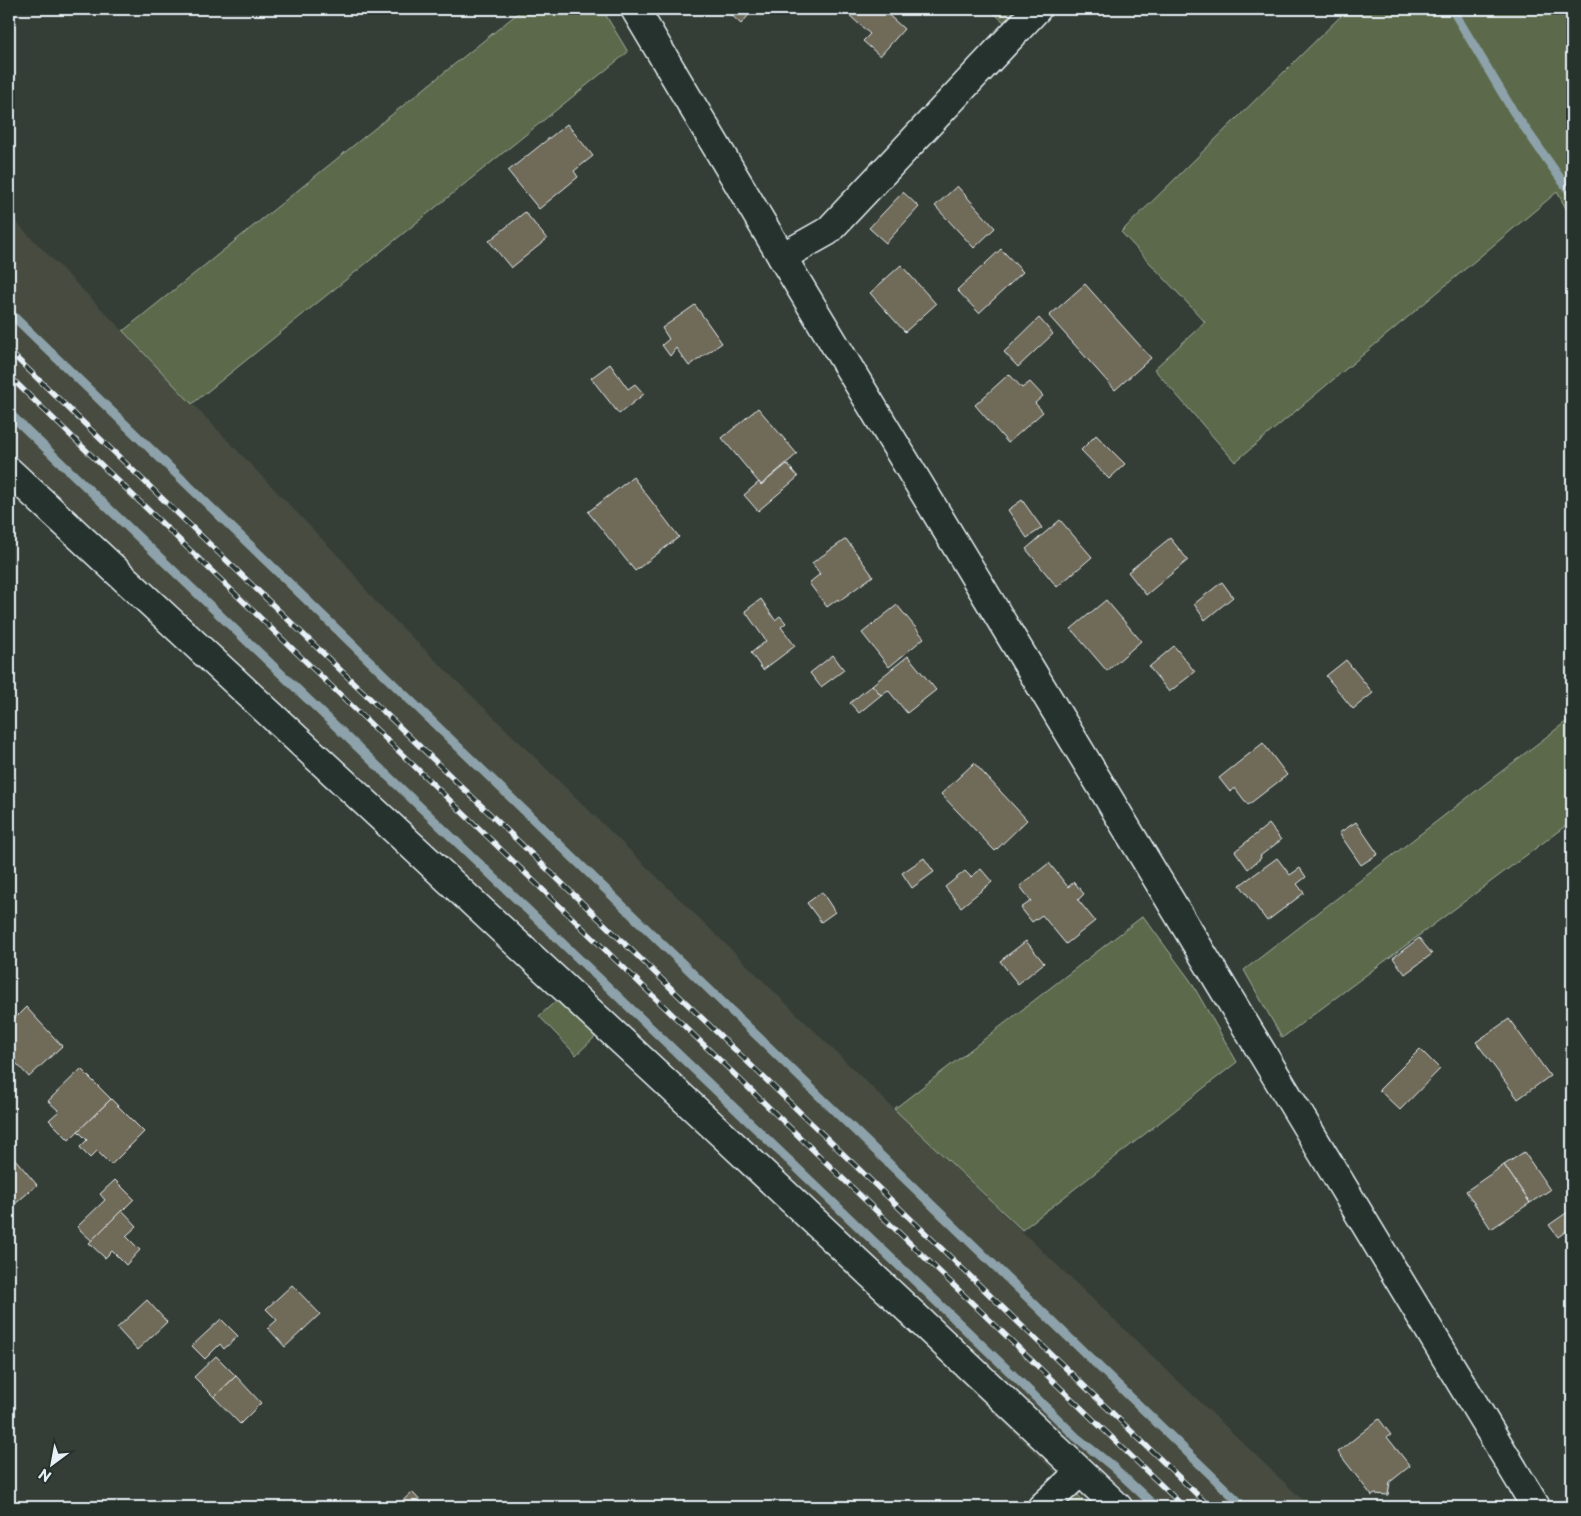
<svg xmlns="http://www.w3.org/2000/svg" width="1581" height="1516" viewBox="0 0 1581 1516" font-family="'Playpen Sans',sans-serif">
  <rect width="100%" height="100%" fill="#353e36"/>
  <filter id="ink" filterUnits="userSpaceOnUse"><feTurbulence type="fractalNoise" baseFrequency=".02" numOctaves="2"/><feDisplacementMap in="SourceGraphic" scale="10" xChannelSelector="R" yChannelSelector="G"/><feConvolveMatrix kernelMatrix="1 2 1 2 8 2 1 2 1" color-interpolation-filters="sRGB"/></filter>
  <g filter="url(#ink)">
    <!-- built -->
    <polygon fill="#474b40" points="9,215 123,331 344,562 374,600 894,1109 1310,1507 1091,1507 800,1227 133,605 9,492"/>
    <!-- green -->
    <g fill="#5c6a4c" stroke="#a2aea2">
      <polygon points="523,9 602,9 628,52 192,404 123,331"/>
      <polygon points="989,9 1017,9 1004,22"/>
      <polygon points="1348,9 1572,9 1572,219 1557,192 1235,462 1154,369 1205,322 1121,232"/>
      <polygon points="1572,717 1572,821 1282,1038 1244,970"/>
      <polygon points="1143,916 1190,980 1237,1062 1022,1230 894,1109"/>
      <polygon points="557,1000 596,1036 576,1055 539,1016"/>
      <polygon points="1072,1490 1091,1507 1054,1507"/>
    </g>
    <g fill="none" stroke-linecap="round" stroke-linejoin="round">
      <!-- stream -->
      <g stroke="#8da2aa" stroke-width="9">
        <polyline points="1452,9 1513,111 1572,195"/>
        <polyline points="9,312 1244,1507"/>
        <polyline points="9,413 1011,1373 1076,1437 1112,1466 1156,1507"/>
      </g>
    </g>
    <!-- building -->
    <g fill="#706a58" stroke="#e8f1f8">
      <polygon points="725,9 754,9 741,24"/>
      <polygon points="755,9 768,9 761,15"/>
      <polygon points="853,9 882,9 904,29 880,56 863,41 870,34 848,14"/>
      <polygon points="567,124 593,156 574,171 578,177 539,209 508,171"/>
      <polygon points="957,186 995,228 974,248 935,206"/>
      <polygon points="903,192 919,207 886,243 869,228"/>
      <polygon points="525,212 547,239 511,268 489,241"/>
      <polygon points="1001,249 1023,272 979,313 957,290"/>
      <polygon points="901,265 936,304 905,332 870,293"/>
      <polygon points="1085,284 1151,358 1115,390 1049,316"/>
      <polygon points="695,305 722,343 689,366 676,348 670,356 662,345 669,339 662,328"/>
      <polygon points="1039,318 1053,334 1018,367 1004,352"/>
      <polygon points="610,364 628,389 635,384 644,394 619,414 591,378"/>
      <polygon points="1009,374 1022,388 1030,382 1043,396 1035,403 1043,412 1008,443 975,405"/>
      <polygon points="758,408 797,454 761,485 722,438"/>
      <polygon points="1096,435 1125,464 1109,479 1081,450"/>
      <polygon points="787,464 798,477 758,511 744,495 759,482 761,485"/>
      <polygon points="633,477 679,537 635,571 588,512"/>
      <polygon points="1022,500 1042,528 1027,538 1008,510"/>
      <polygon points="1060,520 1092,557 1057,587 1026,549"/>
      <polygon points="1170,538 1188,560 1146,595 1128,572"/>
      <polygon points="846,539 873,576 839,601 838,599 827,607 809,583 820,574 812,563"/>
      <polygon points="1222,582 1233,597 1205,620 1194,604"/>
      <polygon points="761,599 775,620 780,616 786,623 781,627 795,646 763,670 751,653 766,641 745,611"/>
      <polygon points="1106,600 1141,641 1107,671 1071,629"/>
      <polygon points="897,605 924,638 889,667 862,633"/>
      <polygon points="1174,646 1195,672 1169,692 1149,667"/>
      <polygon points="833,655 844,670 821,687 810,673"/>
      <polygon points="908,656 936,690 907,713 888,690 881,695 872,685"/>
      <polygon points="1346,660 1373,693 1353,709 1326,676"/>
      <polygon points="872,685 881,695 859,713 850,703"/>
      <polygon points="1263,743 1287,775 1248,805 1235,788 1230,792 1219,778"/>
      <polygon points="974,763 1027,820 995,851 941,794"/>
      <polygon points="1356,822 1378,854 1361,865 1339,833"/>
      <polygon points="1269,824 1281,840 1260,856 1261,858 1248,869 1235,851"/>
      <polygon points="924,858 934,872 912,888 902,873"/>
      <polygon points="1277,858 1290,875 1300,868 1306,877 1297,884 1304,893 1267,921 1240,885"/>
      <polygon points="1049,863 1068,887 1074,882 1084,894 1078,900 1095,921 1066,944 1042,915 1032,922 1021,908 1031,901 1020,886"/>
      <polygon points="981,869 992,882 961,907 945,887 965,871 971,877"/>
      <polygon points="822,892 835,912 821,922 807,903"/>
      <polygon points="1419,938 1432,954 1405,974 1393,958"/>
      <polygon points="1026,941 1044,963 1018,984 1000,961"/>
      <polygon points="26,1007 62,1046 29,1077 15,1062 9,1068 9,1024"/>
      <polygon points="1509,1019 1550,1076 1518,1099 1476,1042"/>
      <polygon points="1420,1049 1440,1069 1400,1110 1379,1090"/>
      <polygon points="81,1069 111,1099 69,1140 49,1120 59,1111 48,1101"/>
      <polygon points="111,1099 144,1132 111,1165 97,1151 90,1158 83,1151 80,1147 87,1140 78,1131"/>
      <polygon points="9,1152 37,1185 15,1204 9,1196"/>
      <polygon points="1524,1152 1550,1190 1530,1203 1504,1165"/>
      <polygon points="1504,1165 1530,1203 1491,1229 1466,1191"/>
      <polygon points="115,1180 134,1199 92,1241 77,1227 105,1200 100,1194"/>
      <polygon points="1572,1209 1572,1221 1570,1222 1572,1227 1558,1237 1549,1225"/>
      <polygon points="122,1210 137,1226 126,1236 140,1250 126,1265 112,1251 105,1258 89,1243"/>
      <polygon points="292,1285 320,1314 285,1347 268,1328 277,1320 266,1309"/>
      <polygon points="147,1300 167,1322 137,1350 117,1328"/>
      <polygon points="221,1319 238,1336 224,1349 220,1344 205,1359 192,1346"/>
      <polygon points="216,1356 236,1376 214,1397 194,1377"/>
      <polygon points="236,1376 261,1403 240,1424 214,1397"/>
      <polygon points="1379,1419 1391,1435 1387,1437 1410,1466 1390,1482 1388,1495 1375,1494 1372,1496 1338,1452"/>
      <polygon points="412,1492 426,1507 396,1507"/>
    </g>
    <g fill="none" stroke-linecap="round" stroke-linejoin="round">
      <defs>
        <g id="minor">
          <polyline points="635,9 782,257 1536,1507"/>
          <polyline points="782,257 828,231 1037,9"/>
          <polyline points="9,471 725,1137 1118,1507"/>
          <polyline points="1042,1507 1080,1472"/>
        </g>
      </defs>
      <!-- minor casing -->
      <use href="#minor" stroke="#e8f1f8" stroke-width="31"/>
      <!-- minor -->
      <use href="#minor" stroke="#26332d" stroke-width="28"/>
      <defs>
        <g id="rail">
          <polyline points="9,351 1210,1507"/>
          <polyline points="9,376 1184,1507"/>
        </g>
      </defs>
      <!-- rail casing -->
      <use href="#rail" stroke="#e8f1f8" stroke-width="5.5"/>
      <!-- rail -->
      <use href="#rail" stroke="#26332d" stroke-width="4" stroke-dasharray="11" stroke-linecap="butt"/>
    </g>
  </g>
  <!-- margin -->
  <rect width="1581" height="1516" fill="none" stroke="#26332d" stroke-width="30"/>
  <rect x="15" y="15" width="1551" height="1486" fill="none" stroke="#e8f1f8" stroke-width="2" filter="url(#ink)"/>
  <!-- north arrow -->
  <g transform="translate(52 1464) rotate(212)" stroke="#26332d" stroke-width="4" paint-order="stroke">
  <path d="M0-4L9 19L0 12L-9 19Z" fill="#e8f1f8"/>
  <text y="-8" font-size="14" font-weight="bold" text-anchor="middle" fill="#e8f1f8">N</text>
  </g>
</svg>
